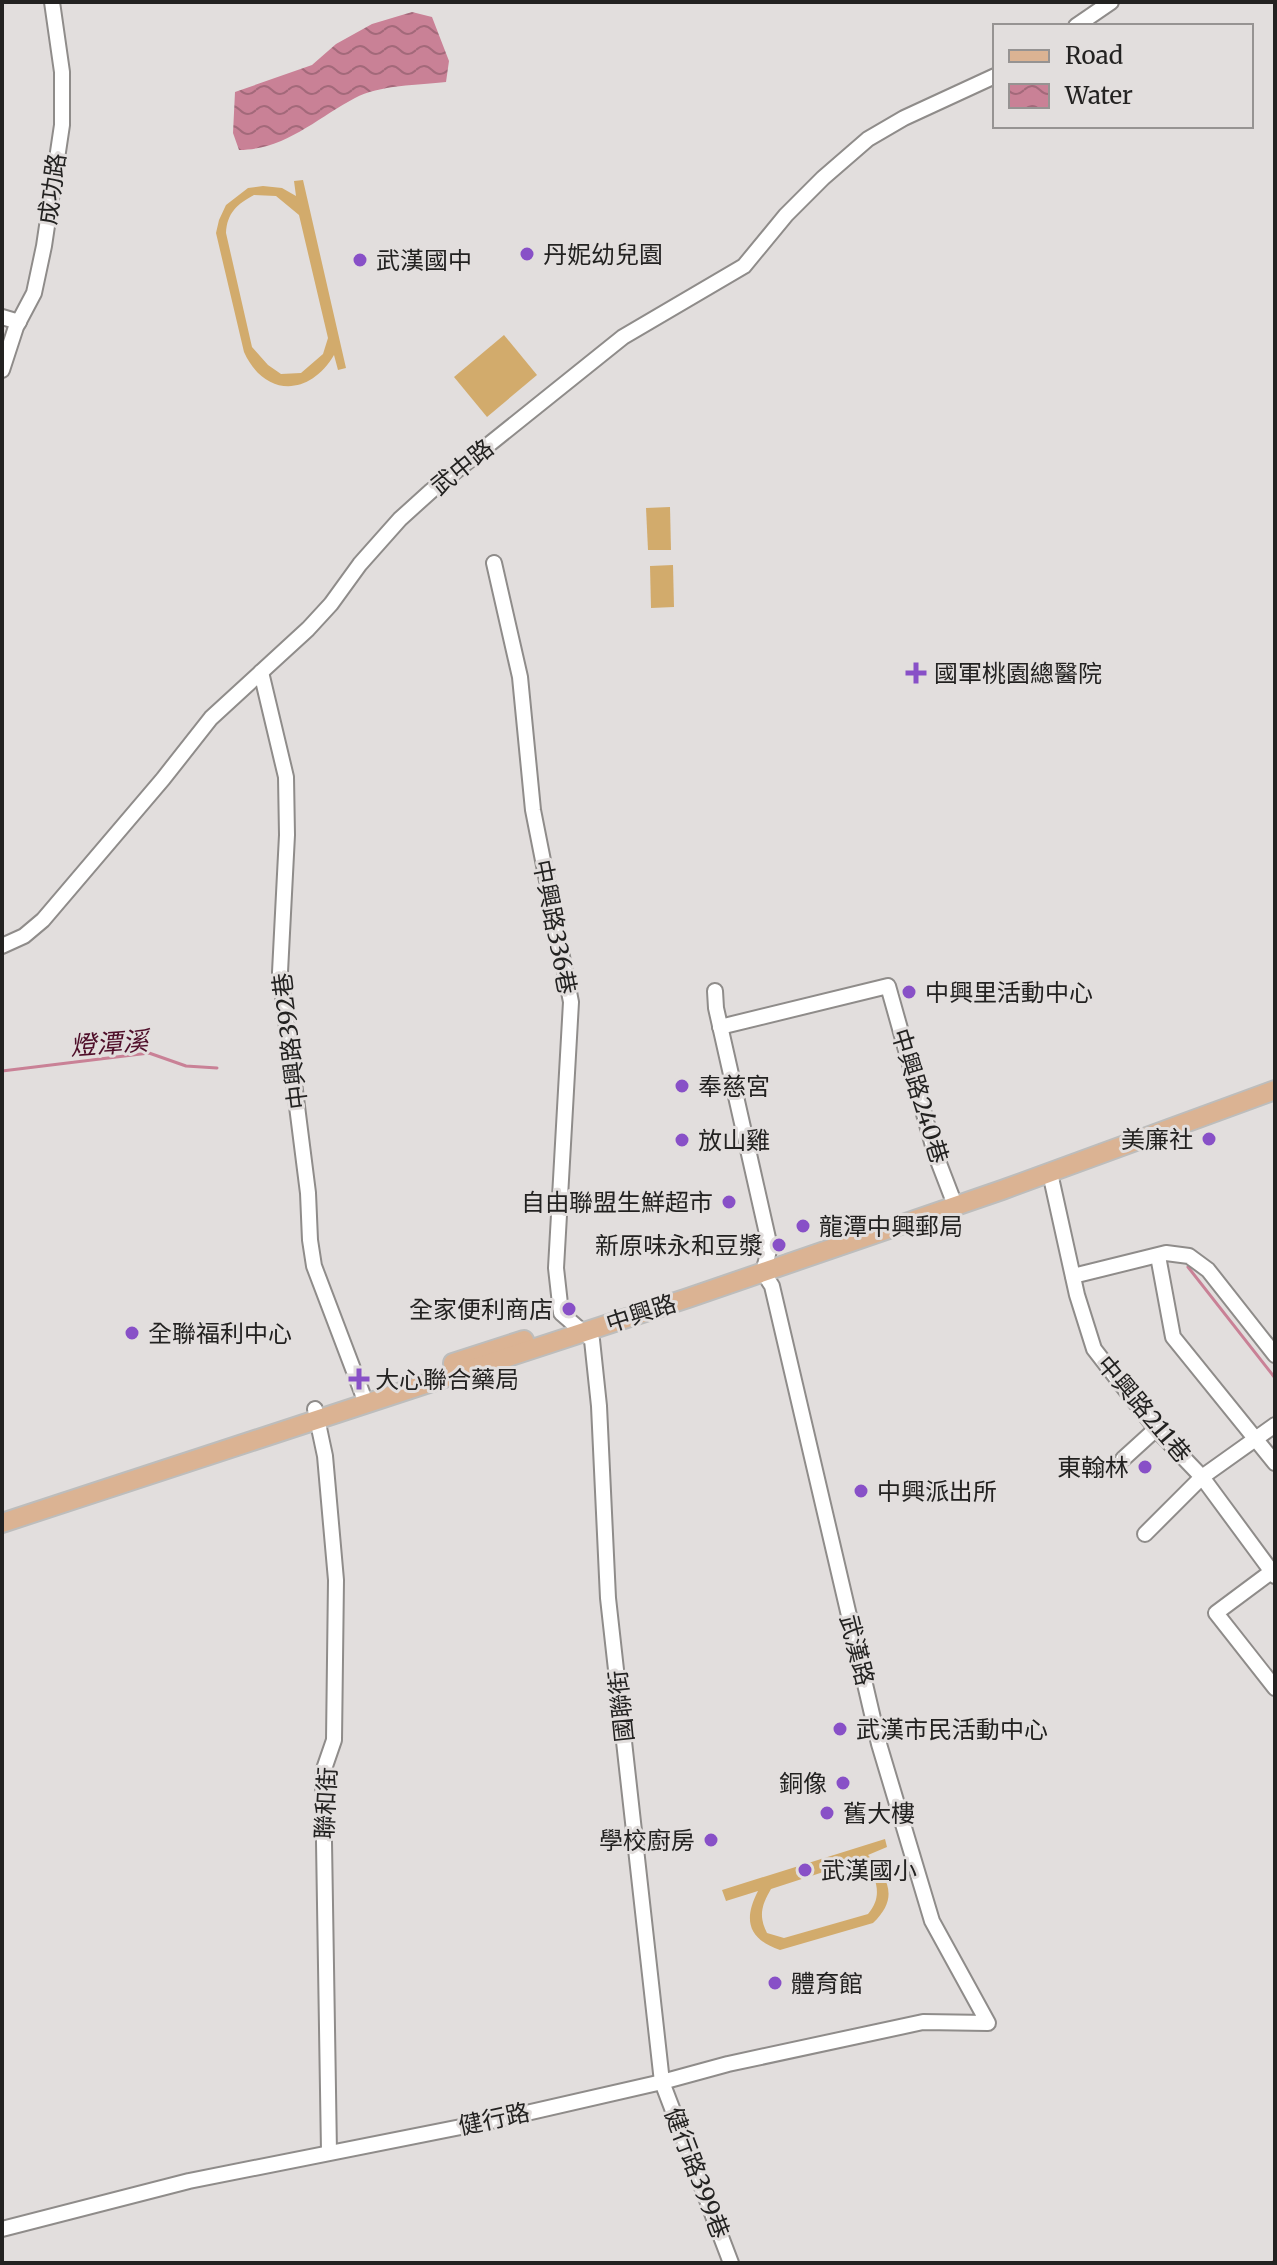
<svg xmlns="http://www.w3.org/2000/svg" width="1277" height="2265" viewBox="0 0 1277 2265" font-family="Merriweather,'Noto Sans TC',serif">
  <defs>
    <pattern id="water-waves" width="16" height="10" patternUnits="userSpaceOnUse" patternTransform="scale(2)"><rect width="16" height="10" fill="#c98196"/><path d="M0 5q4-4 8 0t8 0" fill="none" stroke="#a3697a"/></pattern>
  </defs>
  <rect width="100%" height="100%" fill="#e2dedd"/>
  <!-- grass -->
  <g fill="#d2ab6c" fill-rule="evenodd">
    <path d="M303,180L346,368L338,370L334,355C310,396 265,398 244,352L216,233L219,220L226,205L248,188L263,186L282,188L296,196L294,181ZM254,195L276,196L299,215L328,338L323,354L301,373L281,374L268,365L252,347L226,233C227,213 237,204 254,195Z"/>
    <polygon points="504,335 537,375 487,417 454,377"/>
    <polygon points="670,507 671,550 648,550 646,508"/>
    <polygon points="673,565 674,607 651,608 650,566"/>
    <path d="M885,1839L887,1847L868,1855C889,1879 899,1898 873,1923L780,1950C748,1939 743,1920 758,1891L726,1901L722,1890ZM848,1864L860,1866L874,1877C879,1891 878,1902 868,1914L784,1938L767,1933C758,1915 762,1905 771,1889Z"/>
  </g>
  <!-- water -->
  <path fill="url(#water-waves)" d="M412,12L432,17L449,61L446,82C420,85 378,85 355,98C317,118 285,150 239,150L233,133L235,92L312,65L336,44L372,24Z"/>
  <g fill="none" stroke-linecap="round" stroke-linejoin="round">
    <!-- stream -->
    <g stroke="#c98196" stroke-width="3">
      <polyline points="2,1071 149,1053 186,1066 217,1068"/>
      <polyline points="1188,1267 1275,1378"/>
      <polyline points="1272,2263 1275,2260"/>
    </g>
    <defs>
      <g id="minor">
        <polyline points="1076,26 1111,2"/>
        <polyline points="2,317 19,322"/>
        <polyline points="2,370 16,327 34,293 44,246 62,125 62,72 52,2"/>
        <polyline points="494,563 520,677 533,810 571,1002 556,1268 561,1313 592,1340 599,1406 608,1598 662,2082 731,2263"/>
        <polyline points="261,672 286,777 287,835 280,972 308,1193 310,1240 314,1266 366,1403"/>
        <polyline points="2,946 24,936 43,920 163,779 211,718 308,629 331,604 360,564 400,519 431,491 623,337 744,266 786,215 823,178 868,139 904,118 995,76"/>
        <polyline points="720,1027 888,986 935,1153 955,1205"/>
        <polyline points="1050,1173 1077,1295 1094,1349 1156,1429 1202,1477 1275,1576"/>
        <polyline points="1158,1256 1173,1337 1275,1463"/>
        <polyline points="1073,1276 1166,1253 1189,1256 1208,1270 1275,1355"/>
        <polyline points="315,1409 325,1456 336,1580 334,1740 324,1769 323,1780 329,2152"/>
        <polyline points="1123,1459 1156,1429"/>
        <polyline points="1145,1534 1202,1477 1275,1425"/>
        <polyline points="1275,1569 1216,1613 1275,1688"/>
        <polyline points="2,2229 189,2181 496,2120 662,2082 728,2064 923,2022 988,2023 932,1921 879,1744 772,1286 763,1272 770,1247 716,1008 715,991"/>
      </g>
      <g id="major">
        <polyline points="453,1363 524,1340"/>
        <polyline points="2,1523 688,1298 1002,1190 1275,1090"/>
      </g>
    </defs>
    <!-- minor casing -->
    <use href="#minor" stroke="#8f8c8a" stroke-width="18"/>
    <!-- major casing -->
    <use href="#major" stroke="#bdbdbc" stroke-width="22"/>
    <!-- minor -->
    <use href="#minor" stroke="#fff" stroke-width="14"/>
    <!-- major -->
    <use href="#major" stroke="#dbb393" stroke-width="18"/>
  </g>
  <!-- markers -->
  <g fill="#8850c7" stroke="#e2dedd" stroke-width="3">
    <circle cx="527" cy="254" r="8"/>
    <circle cx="360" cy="260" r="8"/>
    <path d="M912 661h8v8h8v8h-8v8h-8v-8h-8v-8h8z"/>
    <circle cx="909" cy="992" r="8"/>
    <circle cx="682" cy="1086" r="8"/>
    <circle cx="1209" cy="1139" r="8"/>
    <circle cx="682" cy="1140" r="8"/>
    <circle cx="729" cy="1202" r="8"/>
    <circle cx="803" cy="1226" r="8"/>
    <circle cx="779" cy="1245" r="8"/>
    <circle cx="569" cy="1309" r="8"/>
    <circle cx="132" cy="1333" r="8"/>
    <path d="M355 1367h8v8h8v8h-8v8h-8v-8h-8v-8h8z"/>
    <circle cx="1145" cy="1467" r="8"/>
    <circle cx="861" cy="1491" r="8"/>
    <circle cx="840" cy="1729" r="8"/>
    <circle cx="843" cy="1783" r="8"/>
    <circle cx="827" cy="1813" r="8"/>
    <circle cx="711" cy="1840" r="8"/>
    <circle cx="805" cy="1870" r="8"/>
    <circle cx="775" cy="1983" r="8"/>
  </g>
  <g text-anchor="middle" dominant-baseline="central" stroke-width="6" stroke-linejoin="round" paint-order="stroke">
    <!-- street labels -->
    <g font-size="24" fill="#232221" stroke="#e2dedd">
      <text transform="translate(52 189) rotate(-82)">成功路</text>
      <text transform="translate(462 467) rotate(-39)">武中路</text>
      <text transform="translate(555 927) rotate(79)">中興路336巷</text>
      <text transform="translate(290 1041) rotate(-97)">中興路392巷</text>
      <text transform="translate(920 1096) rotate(73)">中興路240巷</text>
      <text transform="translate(641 1313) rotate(-18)">中興路</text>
      <text transform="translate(1144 1409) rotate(50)">中興路211巷</text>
      <text transform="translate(857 1650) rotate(76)">武漢路</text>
      <text transform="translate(621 1706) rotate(-96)">國聯街</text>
      <text transform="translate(326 1803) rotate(-87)">聯和街</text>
      <text transform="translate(494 2119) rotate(-12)">健行路</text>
      <text transform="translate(697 2173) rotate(69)">健行路399巷</text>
    </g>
    <!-- poi labels -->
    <g font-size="24" fill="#232221" stroke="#e2dedd" text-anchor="start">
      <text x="543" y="254">丹妮幼兒園</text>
      <text x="376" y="260">武漢國中</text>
      <text x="934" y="673">國軍桃園總醫院</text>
      <text x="925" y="992">中興里活動中心</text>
      <text x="698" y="1086">奉慈宮</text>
      <text x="1193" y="1139" text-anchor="end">美廉社</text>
      <text x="698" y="1140">放山雞</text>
      <text x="713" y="1202" text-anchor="end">自由聯盟生鮮超市</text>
      <text x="819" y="1226">龍潭中興郵局</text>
      <text x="763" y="1245" text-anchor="end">新原味永和豆漿</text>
      <text x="553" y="1309" text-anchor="end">全家便利商店</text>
      <text x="148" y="1333">全聯福利中心</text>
      <text x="375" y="1379">大心聯合藥局</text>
      <text x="1129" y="1467" text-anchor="end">東翰林</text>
      <text x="877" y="1491">中興派出所</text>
      <text x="856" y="1729">武漢市民活動中心</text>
      <text x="827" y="1783" text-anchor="end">銅像</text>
      <text x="843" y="1813">舊大樓</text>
      <text x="695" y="1840" text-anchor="end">學校廚房</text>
      <text x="821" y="1870">武漢國小</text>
      <text x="791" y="1983">體育館</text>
    </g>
    <!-- water labels -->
    <g font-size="26" font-style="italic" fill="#4f0e29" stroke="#e2dedd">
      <text transform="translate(109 1043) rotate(-4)">燈潭溪</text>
    </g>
  </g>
  <!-- border -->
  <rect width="1277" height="2265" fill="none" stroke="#232221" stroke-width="8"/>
  <!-- legend -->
  <rect x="993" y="24" width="260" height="104" fill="#e2dedd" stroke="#969392" stroke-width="2"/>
  <rect x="1009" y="50" width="40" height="12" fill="#dbb393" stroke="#969392" stroke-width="2"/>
  <text x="1065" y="64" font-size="24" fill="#232221">Road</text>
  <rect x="1009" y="84" width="40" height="24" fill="url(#water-waves)" stroke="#969392" stroke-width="2"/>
  <text x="1065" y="104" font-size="24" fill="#232221">Water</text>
</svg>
